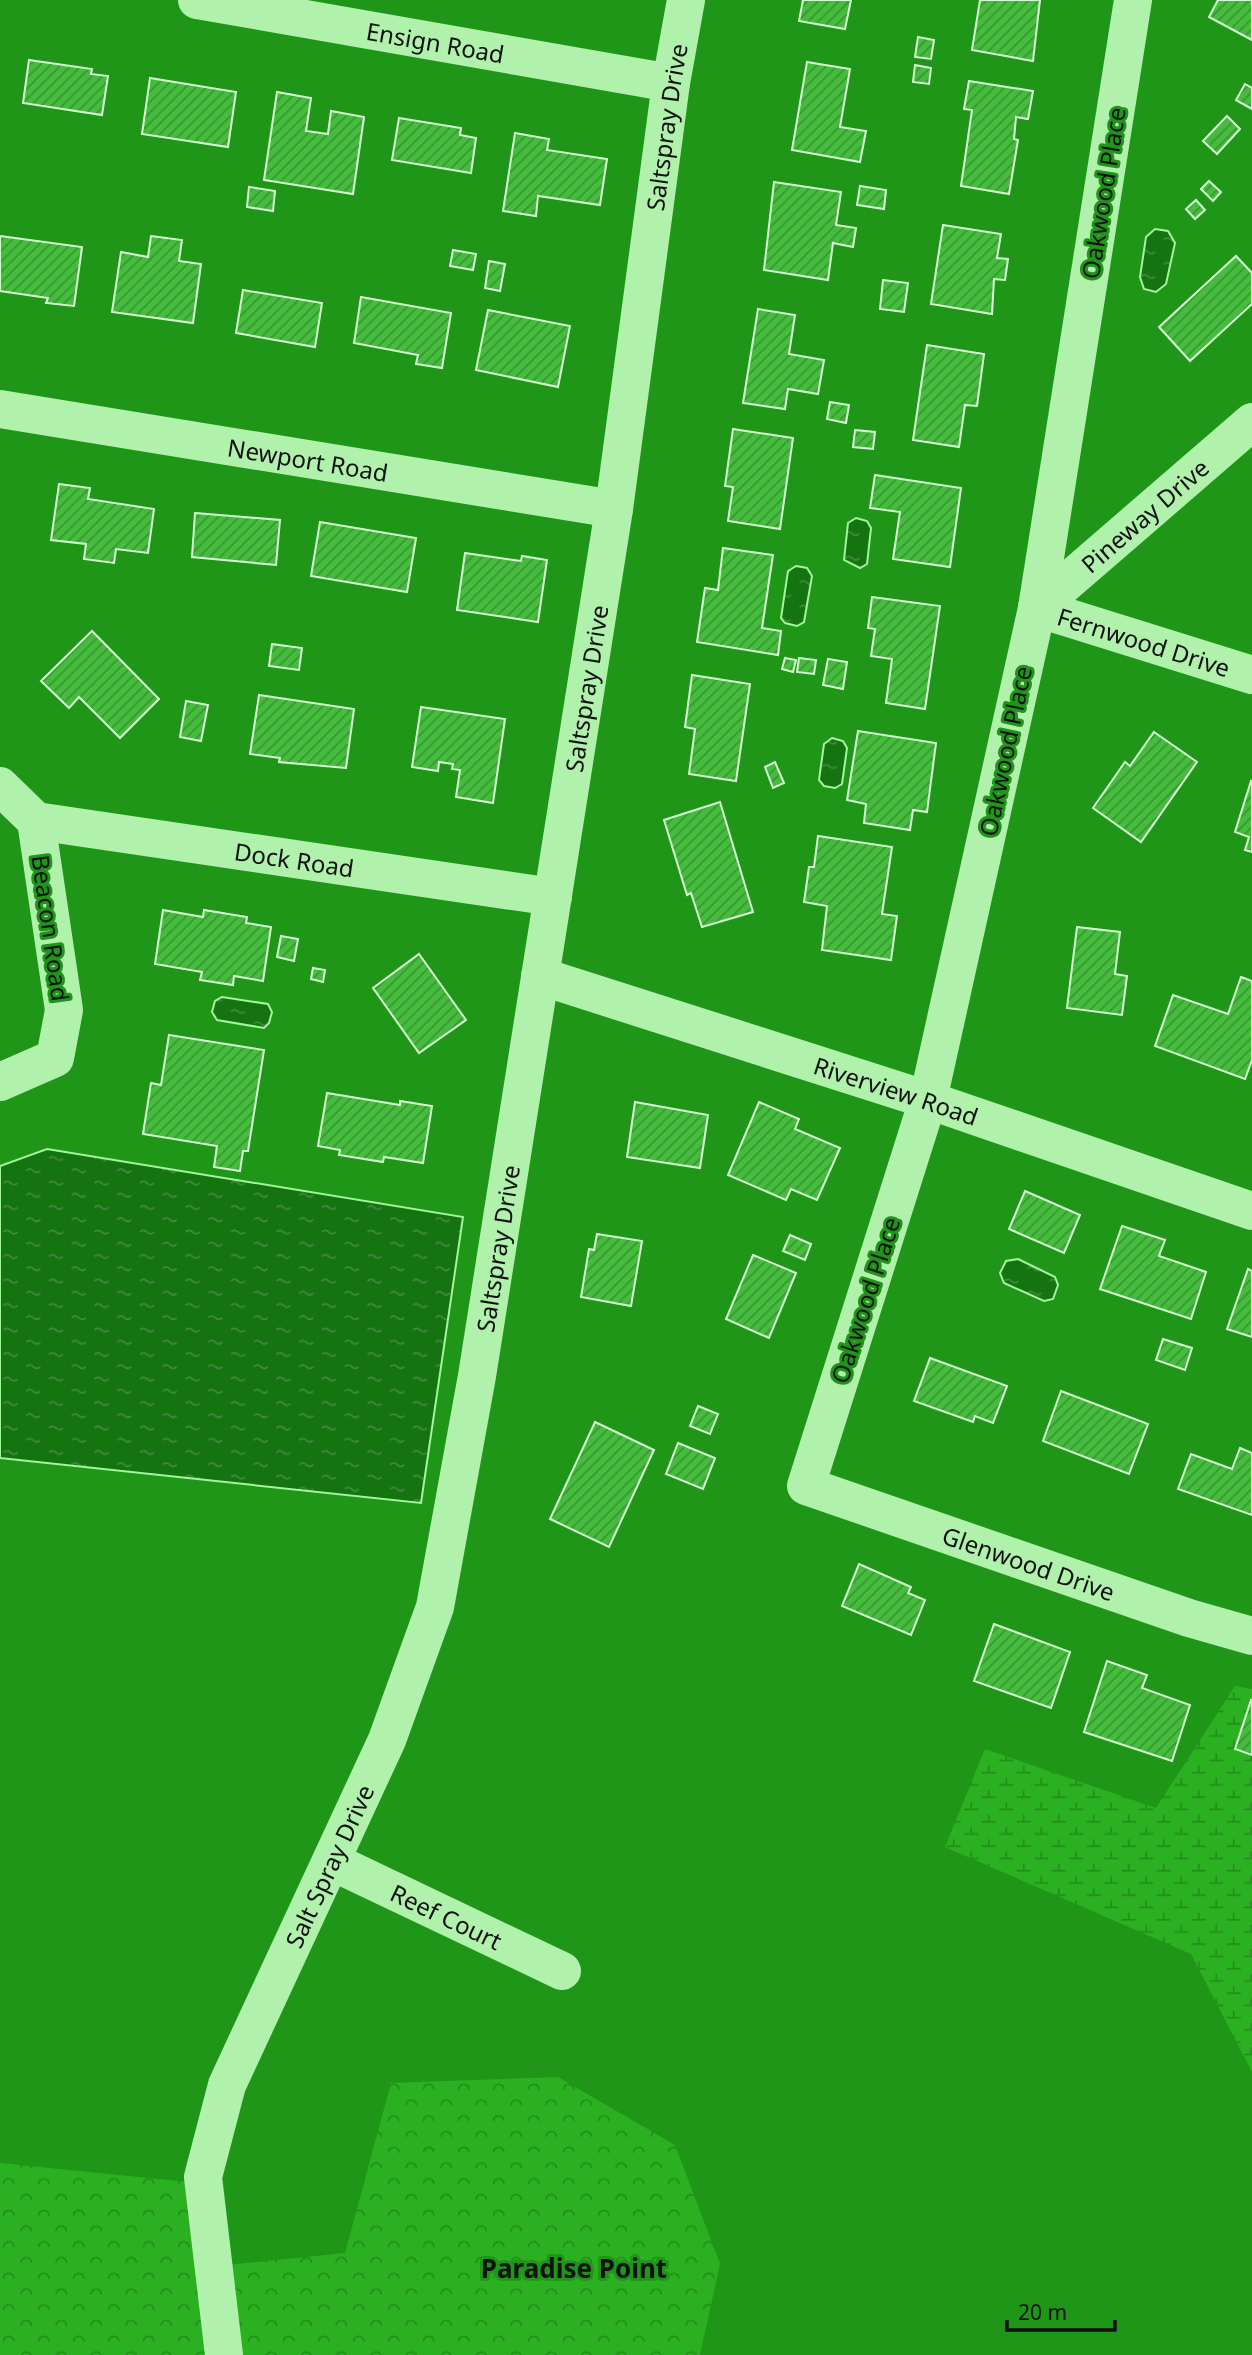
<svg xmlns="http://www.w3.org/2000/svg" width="1252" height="2355" viewBox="0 0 1252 2355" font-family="'Noto Sans',sans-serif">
  <defs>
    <pattern id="forest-crowns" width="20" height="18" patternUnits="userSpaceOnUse" patternTransform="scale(1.75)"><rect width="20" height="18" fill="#2bb021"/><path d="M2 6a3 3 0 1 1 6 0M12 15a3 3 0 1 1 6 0" fill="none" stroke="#238e1b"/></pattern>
    <pattern id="wetland-marsh" width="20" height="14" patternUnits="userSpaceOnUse" patternTransform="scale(1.75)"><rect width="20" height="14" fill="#2bb021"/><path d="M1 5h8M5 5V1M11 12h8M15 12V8" fill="none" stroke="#238e1b"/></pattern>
    <pattern id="water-ripples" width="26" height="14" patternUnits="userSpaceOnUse" patternTransform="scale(1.75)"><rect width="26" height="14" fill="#147410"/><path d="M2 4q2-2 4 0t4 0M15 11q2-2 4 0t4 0" fill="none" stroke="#458842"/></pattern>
    <pattern id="building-hatch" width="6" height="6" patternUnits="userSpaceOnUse" patternTransform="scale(1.75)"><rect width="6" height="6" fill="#45bc3d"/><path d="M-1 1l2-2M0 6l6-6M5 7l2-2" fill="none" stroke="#389732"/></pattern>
  </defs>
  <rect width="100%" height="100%" fill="#1f9618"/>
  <!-- forest -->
  <polygon fill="url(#forest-crowns)" points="558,2077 675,2145 720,2264 700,2355 0,2355 0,2163 218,2185 216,2266 345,2253 391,2083"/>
  <!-- wetland -->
  <polygon fill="url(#wetland-marsh)" points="1235,1686 1252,1689 1252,2072 1191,1954 945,1847 985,1749 1156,1808"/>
  <!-- water -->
  <g fill="url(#water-ripples)" stroke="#a4f39d" stroke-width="2">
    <polygon points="1155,229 1168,231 1175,243 1166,284 1156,292 1144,289 1140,277 1146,237"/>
    <polygon points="856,518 867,521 871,528 867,564 860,568 844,560 848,523"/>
    <polygon points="796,566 807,568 812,576 804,622 797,626 785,623 781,618 788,571"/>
    <polygon points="832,738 843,741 847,748 842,784 835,788 824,786 819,780 824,744"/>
    <polygon points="222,997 268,1004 272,1012 269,1023 264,1028 217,1020 212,1012 215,1001"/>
    <polygon points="47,1149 463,1217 421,1503 0,1458 0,1166"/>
    <polygon points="1018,1259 1055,1277 1058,1285 1053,1299 1044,1301 1004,1283 1000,1273 1006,1261"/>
  </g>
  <!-- building -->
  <g fill="url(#building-hatch)" stroke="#d5fcd2" stroke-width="2">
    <polygon points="803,0 851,0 845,29 799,21"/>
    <polygon points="980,0 1040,0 1033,61 972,50"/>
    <polygon points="1218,0 1252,0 1252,40 1209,17"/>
    <polygon points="918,37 934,40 931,59 915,57"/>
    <polygon points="29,60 92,69 91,74 108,76 102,115 23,103"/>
    <polygon points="807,62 850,69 840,127 866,131 860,162 792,150"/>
    <polygon points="915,65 931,68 929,84 913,82"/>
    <polygon points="150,78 236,92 228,147 142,134"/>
    <polygon points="969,81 1033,91 1028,119 1016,117 1014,139 1018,140 1009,194 961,186 972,110 964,109"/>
    <polygon points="1245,84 1252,88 1252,109 1236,100"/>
    <polygon points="277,92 311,98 306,131 328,134 331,111 364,117 353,194 264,180"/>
    <polygon points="1227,116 1240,129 1217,154 1203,141"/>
    <polygon points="399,118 461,128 460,135 476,138 471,173 392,160"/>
    <polygon points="515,133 549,139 547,150 607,159 600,205 538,196 536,216 503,211"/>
    <polygon points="1209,181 1221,192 1213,201 1201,189"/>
    <polygon points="774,182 841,192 836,225 856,228 853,247 833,243 828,280 764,270"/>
    <polygon points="860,186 886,190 884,209 857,205"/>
    <polygon points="249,187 275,191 273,211 247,207"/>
    <polygon points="1196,200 1205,210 1195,219 1186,209"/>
    <polygon points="943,225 1001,234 997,258 1008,259 1005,280 994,279 992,314 931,304"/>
    <polygon points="0,236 82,247 74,306 46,303 48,298 0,291"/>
    <polygon points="151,236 182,240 179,261 201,264 193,323 112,312 121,252 148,257"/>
    <polygon points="453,250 476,254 473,270 450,266"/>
    <polygon points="1236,256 1252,273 1252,304 1190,361 1159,327"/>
    <polygon points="489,261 505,264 500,291 485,288"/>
    <polygon points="883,280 908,283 904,312 880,309"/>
    <polygon points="243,290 322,303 315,347 236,333"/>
    <polygon points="361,297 451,313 442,368 416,364 418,355 354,343"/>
    <polygon points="758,309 795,315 789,354 824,360 818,394 788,389 785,409 743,403"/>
    <polygon points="488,310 570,326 558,387 476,370"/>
    <polygon points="927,345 984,354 977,406 965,405 959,447 913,440"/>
    <polygon points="830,402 849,405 846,423 827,419"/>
    <polygon points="733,429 793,438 780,529 728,521 733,487 725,486"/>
    <polygon points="855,430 875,432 873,449 853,447"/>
    <polygon points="875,475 961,488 950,567 893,559 900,512 870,508"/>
    <polygon points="59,484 90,488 88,499 154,509 148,553 116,549 114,563 84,559 86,544 51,540"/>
    <polygon points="195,513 280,520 276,565 192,557"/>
    <polygon points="320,522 416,538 407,592 311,576"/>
    <polygon points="723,548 773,555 762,628 781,631 778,655 697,642 705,588 718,590"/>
    <polygon points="465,553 521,561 522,556 547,560 538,622 457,610"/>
    <polygon points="872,597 940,606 925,709 886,703 892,659 871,656 875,629 868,628"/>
    <polygon points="92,631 159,699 120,738 79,697 69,708 41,681"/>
    <polygon points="272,644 302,648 299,670 269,666"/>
    <polygon points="785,658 796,660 793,672 782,669"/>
    <polygon points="799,658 816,660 814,674 797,672"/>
    <polygon points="828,659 847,662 843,689 823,685"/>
    <polygon points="692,675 750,684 736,781 689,774 695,729 685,727"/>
    <polygon points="259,695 354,709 346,768 279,762 280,758 250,754"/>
    <polygon points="186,701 208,705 201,741 180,737"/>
    <polygon points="421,707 505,719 493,803 456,797 460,770 452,769 453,764 439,762 438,771 412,767"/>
    <polygon points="858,731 936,743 927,812 913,810 910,830 864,823 866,804 847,800"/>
    <polygon points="1154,732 1197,762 1141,842 1093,808 1125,762 1130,766"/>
    <polygon points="775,762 784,783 773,788 765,767"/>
    <polygon points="1251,781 1252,782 1252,852 1245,850 1249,837 1235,832"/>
    <polygon points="720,802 753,912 702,927 691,893 687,895 664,820"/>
    <polygon points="818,836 892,847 882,914 897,916 891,960 822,950 827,906 804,902 809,867 814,867"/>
    <polygon points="163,910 203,917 204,910 247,917 246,923 271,927 263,981 234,976 233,985 200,980 202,972 155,964"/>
    <polygon points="1077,927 1120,932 1115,974 1127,976 1122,1015 1067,1008"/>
    <polygon points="281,936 298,939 294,961 277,957"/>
    <polygon points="419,954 466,1020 419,1053 373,988"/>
    <polygon points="313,968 325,970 323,982 311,979"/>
    <polygon points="1241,977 1252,981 1252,1060 1245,1079 1155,1046 1173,995 1228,1014"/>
    <polygon points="169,1035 264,1050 248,1151 243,1151 240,1171 214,1167 217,1146 143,1134 151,1083 161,1085"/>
    <polygon points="327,1093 400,1105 400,1101 432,1106 423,1163 384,1157 383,1162 339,1155 340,1150 318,1146"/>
    <polygon points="635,1102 708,1115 700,1168 627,1157"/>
    <polygon points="759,1102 799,1119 795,1129 840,1148 817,1200 791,1189 786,1200 728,1175"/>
    <polygon points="1025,1191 1080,1215 1064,1253 1009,1229"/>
    <polygon points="1122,1226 1165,1240 1159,1256 1206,1272 1191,1319 1100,1289"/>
    <polygon points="597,1234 642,1241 631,1306 581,1297 589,1249 594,1250"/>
    <polygon points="790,1235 811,1244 805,1260 783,1251"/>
    <polygon points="753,1255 796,1273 769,1338 726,1319"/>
    <polygon points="1248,1269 1252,1271 1252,1337 1227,1329"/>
    <polygon points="1163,1339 1192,1348 1185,1370 1156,1360"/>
    <polygon points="930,1358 1007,1386 993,1423 975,1416 973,1422 914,1401"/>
    <polygon points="1061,1391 1148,1424 1129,1474 1043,1441"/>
    <polygon points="698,1406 718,1414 710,1434 690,1426"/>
    <polygon points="595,1422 654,1450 609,1547 550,1519"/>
    <polygon points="678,1443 715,1458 703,1489 666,1474"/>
    <polygon points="1240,1448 1252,1453 1252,1515 1178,1489 1191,1454 1232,1469"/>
    <polygon points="859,1564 911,1587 908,1593 925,1600 911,1635 842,1606"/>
    <polygon points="994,1624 1070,1652 1051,1708 974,1681"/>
    <polygon points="1107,1661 1147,1675 1142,1688 1190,1705 1172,1761 1084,1732"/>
    <polygon points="1251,1700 1252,1701 1252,1755 1235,1749"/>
  </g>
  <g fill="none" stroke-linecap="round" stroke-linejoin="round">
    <!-- minor -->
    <g stroke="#b0f1ab" stroke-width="38">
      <path id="s1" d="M197,0L671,83"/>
      <path id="s2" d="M1133,0L1037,608L928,1100L806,1486L1189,1618L1252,1636"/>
      <path id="s3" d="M0,409L614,509"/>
      <path id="s4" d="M1037,608L1252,422"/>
      <path id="s5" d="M1037,608L1252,675"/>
      <polyline points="0,786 36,821"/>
      <path id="s6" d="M36,821L553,897"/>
      <path id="s7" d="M540,976L928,1100L1252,1211"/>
      <polyline points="0,1082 55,1058 64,1010 36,821"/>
      <path id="s8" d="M331,1861L562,1971"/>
      <path id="s9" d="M224,2355L203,2177L227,2085L387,1740L435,1607L477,1376L614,509L671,83L686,0"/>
    </g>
  </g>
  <g text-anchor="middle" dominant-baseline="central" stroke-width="6" stroke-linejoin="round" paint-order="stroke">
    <!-- street labels -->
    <g font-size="24" fill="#111" stroke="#1f9618">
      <text stroke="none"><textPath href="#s1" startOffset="242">Ensign Road</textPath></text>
      <text stroke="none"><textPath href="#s9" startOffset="2294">Saltspray Drive</textPath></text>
      <text transform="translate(1103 193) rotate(-81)">Oakwood Place</text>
      <text stroke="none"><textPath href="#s3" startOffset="312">Newport Road</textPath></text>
      <text stroke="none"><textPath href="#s4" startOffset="142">Pineway Drive</textPath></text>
      <text stroke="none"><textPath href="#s5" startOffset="112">Fernwood Drive</textPath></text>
      <text stroke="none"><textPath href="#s9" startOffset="1727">Saltspray Drive</textPath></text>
      <text transform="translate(1005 751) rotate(-78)">Oakwood Place</text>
      <text stroke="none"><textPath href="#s6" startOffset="261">Dock Road</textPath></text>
      <text transform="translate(51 928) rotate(82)">Beacon Road</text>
      <text stroke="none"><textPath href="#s7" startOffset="374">Riverview Road</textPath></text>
      <text stroke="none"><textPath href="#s9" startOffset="1160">Saltspray Drive</textPath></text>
      <text transform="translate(865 1300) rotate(-72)">Oakwood Place</text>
      <text stroke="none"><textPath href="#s2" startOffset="1760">Glenwood Drive</textPath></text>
      <text stroke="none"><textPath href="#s9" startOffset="516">Salt Spray Drive</textPath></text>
      <text stroke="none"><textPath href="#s8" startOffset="128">Reef Court</textPath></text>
    </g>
    <!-- neighbourhood labels -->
    <g font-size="26" font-weight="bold" fill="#111" stroke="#1f9618">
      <text x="574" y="2268">Paradise Point</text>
    </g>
  </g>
  <!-- scale -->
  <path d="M1007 2320v10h108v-10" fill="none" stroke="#111111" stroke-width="3.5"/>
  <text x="1018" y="2320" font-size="21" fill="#111111" stroke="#1f9618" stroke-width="5" paint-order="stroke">20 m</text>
</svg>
